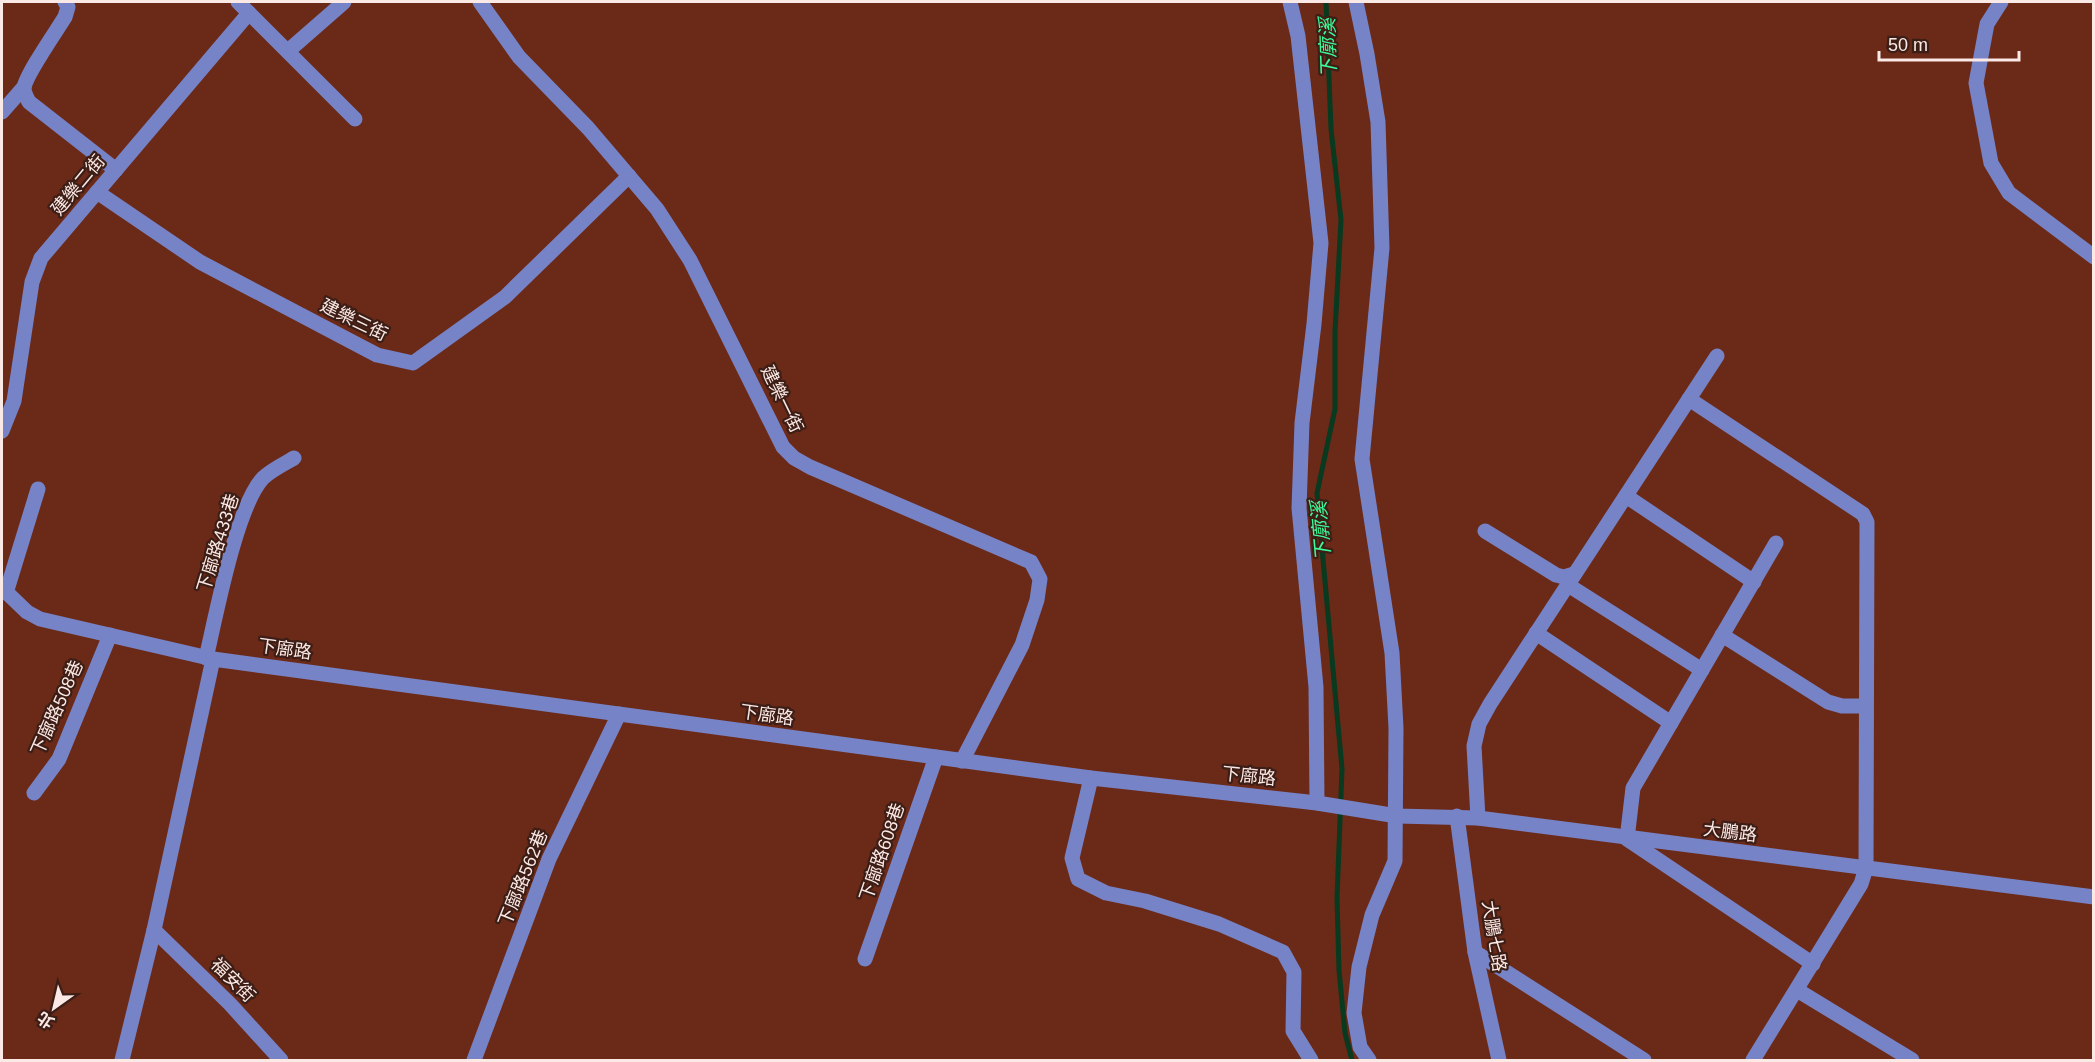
<svg xmlns="http://www.w3.org/2000/svg" width="2095" height="1062" viewBox="0 0 2095 1062" font-family="Arial,'Noto Sans TC',sans-serif">
  <rect width="100%" height="100%" fill="#6b2918"/>
  <g fill="none" stroke-linecap="round" stroke-linejoin="round">
    <!-- stream -->
    <polyline stroke="#09391f" stroke-width="5" points="1326,2 1331,129 1341,220 1335,332 1335,409 1317,493 1342,769 1337,898 1339,970 1345,1033 1352,1060"/>
    <!-- minor -->
    <g stroke="#7683c6" stroke-width="15">
      <path d="M65,2L68,7L65,17C57,30 25,76 24,88C24,93 27,98 29,102L116,170"/>
      <polyline points="238,2 355,119"/>
      <polyline points="480,2 519,57 588,128 657,209 690,260 783,447 794,458 810,467 1031,562 1040,579 1037,600 1022,645 962,761"/>
      <polyline points="1290,2 1298,36 1321,243 1314,324 1302,423 1299,508 1316,687 1317,803"/>
      <polyline points="1356,2 1367,54 1378,122 1382,248 1362,459 1392,653 1396,728 1395,861 1372,915 1359,967 1354,1013 1360,1047 1369,1060"/>
      <polyline points="2001,2 1987,24 1976,83 1991,163 2009,193 2094,257"/>
      <polyline points="288,51 344,2"/>
      <polyline points="2,112 24,87"/>
      <polyline points="97,192 200,262 377,355 413,363 505,297 629,176"/>
      <polyline points="1689,399 1863,514 1867,522 1866,868 1861,884 1753,1060"/>
      <polyline points="2,431 14,401 32,282 41,258 249,13"/>
      <polyline points="1626,496 1754,582"/>
      <polyline points="1485,531 1556,575 1564,577 1574,574"/>
      <polyline points="1776,543 1633,788 1627,839 1813,964"/>
      <polyline points="1568,585 1702,670"/>
      <polyline points="2,588 27,612 40,619 213,659 1091,778 1317,803 1397,816 1478,818 2094,897"/>
      <polyline points="6,593 38,489"/>
      <polyline points="1536,633 1671,723"/>
      <polyline points="1722,635 1828,702 1842,706 1865,706"/>
      <path d="M206,658C216,616 236,507 263,478C271,470 284,464 294,458"/>
      <polyline points="1091,778 1072,858 1078,879 1106,893 1145,901 1219,924 1283,952 1294,972 1293,1031 1311,1060"/>
      <polyline points="34,793 59,759 110,635"/>
      <polyline points="1457,816 1475,952 1499,1060"/>
      <polyline points="1478,818 1474,746 1479,724 1490,704 1717,356"/>
      <polyline points="154,930 230,1004 281,1060"/>
      <polyline points="1475,952 1644,1060"/>
      <polyline points="865,959 936,757"/>
      <polyline points="1797,990 1912,1060"/>
      <polyline points="122,1060 154,930 213,659"/>
      <polyline points="474,1060 549,859 619,714"/>
    </g>
  </g>
  <g text-anchor="middle" dominant-baseline="central" stroke-width="4.5" stroke-linejoin="round" paint-order="stroke">
    <!-- street labels -->
    <g font-size="18" fill="#fbe9e5" stroke="#3c1e16">
      <text transform="translate(78 185) rotate(-50)">建樂二街</text>
      <text transform="translate(354 320) rotate(26)">建樂三街</text>
      <text transform="translate(782 399) rotate(64)">建樂一街</text>
      <text transform="translate(218 543) rotate(-73)">下廍路433巷</text>
      <text transform="translate(285 649) rotate(8)">下廍路</text>
      <text transform="translate(57 708) rotate(-66)">下廍路508巷</text>
      <text transform="translate(767 715) rotate(8)">下廍路</text>
      <text transform="translate(1249 776) rotate(6)">下廍路</text>
      <text transform="translate(1730 832) rotate(7)">大鵬路</text>
      <text transform="translate(882 852) rotate(-71)">下廍路608巷</text>
      <text transform="translate(523 878) rotate(-68)">下廍路562巷</text>
      <text transform="translate(1494 936) rotate(81)">大鵬七路</text>
      <text transform="translate(233 980) rotate(45)">福安街</text>
    </g>
    <!-- water labels -->
    <g font-size="20" font-style="italic" fill="#3efa99" stroke="#3c1e16">
      <text transform="translate(1328 48) rotate(-92)">下廓溪</text>
      <text transform="translate(1321 531) rotate(-95)">下廓溪</text>
    </g>
  </g>
  <!-- border -->
  <rect width="2095" height="1062" fill="none" stroke="#fbe9e5" stroke-width="6"/>
  <!-- north arrow -->
  <g transform="translate(54 1008) rotate(214)" stroke="#3c1e16" stroke-width="4.5" paint-order="stroke">
  <path d="M0-4.5L10 22L0 15L-10 22Z" fill="#fbe9e5"/>
  <text y="-9" font-size="16" font-weight="bold" text-anchor="middle" fill="#fbe9e5">北</text>
  </g>
  <!-- scale -->
  <path d="M1879 51v9h140v-9" fill="none" stroke="#fbe9e5" stroke-width="3"/>
  <text x="1888" y="51" font-size="18" fill="#fbe9e5" stroke="#3c1e16" stroke-width="4.5" paint-order="stroke">50 m</text>
</svg>
